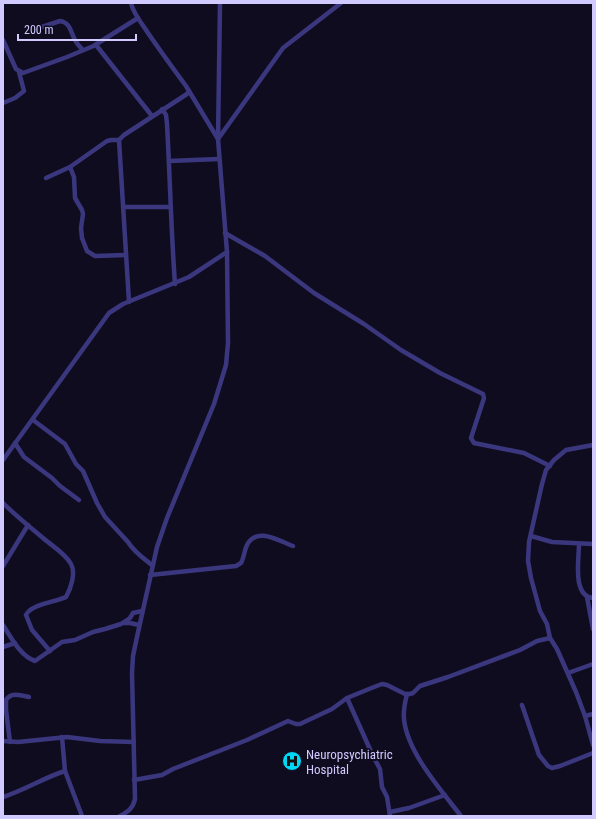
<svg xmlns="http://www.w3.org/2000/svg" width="596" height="819" viewBox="0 0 596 819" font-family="'Roboto Condensed',sans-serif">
  <rect width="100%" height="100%" fill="#100c1f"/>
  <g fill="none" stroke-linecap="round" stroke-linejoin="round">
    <!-- street -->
    <g stroke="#3b377e" stroke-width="4.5">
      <path d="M36,29L60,21C70,22 71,33 75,40C77,44 80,47 83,50"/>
      <polyline points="3,40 16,69 23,73 67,57 96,45 152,116"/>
      <polyline points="95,45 138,18"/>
      <polyline points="189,91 218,139 283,48 341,3"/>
      <polyline points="3,103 15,98 24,91 19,72"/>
      <path d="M162,109L166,115L167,124C170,177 171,230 175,284"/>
      <polyline points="169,161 219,159"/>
      <polyline points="70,167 74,177 75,198 82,210 83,214 81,228 82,238 87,251 95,256 126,255"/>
      <polyline points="46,178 70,167 107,141 111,140 119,140"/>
      <polyline points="123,207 171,207"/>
      <polyline points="225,233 265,256 314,293 364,324 401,350 440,373 483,394 484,398 471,438 474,443 524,453 550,466"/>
      <path d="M129,302L119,140L124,135L187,94L189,91L186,86C172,67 158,48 144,27C139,20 133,12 131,3"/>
      <path d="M33,420L65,444L76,464L83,471L97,503L105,517L128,542C134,552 143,558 152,565"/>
      <polyline points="15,443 24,457 52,478 60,486 79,500"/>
      <polyline points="593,445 566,450 554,460 546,470 542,484 529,542 528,561 531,578 540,611 547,624 550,638 557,649 576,692 585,716 593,745"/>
      <polyline points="3,460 109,313 123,304 189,277 227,252"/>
      <path d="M3,503C16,516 30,527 43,538C52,546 65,553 71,564C76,573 71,588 66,597C56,602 31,604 26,615L32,630L50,651"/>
      <polyline points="531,536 552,542 593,544"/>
      <path d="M579,544C579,559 572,596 593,598"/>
      <polyline points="3,566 28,525"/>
      <path d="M150,575L236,566L241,563C244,558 244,551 247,545C257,526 279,541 293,546"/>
      <polyline points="587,597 593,629"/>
      <polyline points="123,623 130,623 139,625"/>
      <path d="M3,625C11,637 20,656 35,661L62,642L75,640L93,632L105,629L121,624L130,618L133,613L142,611"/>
      <polyline points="3,647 15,643"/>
      <polyline points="568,673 593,664"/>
      <path d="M407,694C405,702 403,710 404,719C407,752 441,790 461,816"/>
      <polyline points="347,698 373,756 380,769 382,787 387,797 390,816"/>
      <polyline points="522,705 539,755 548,766 552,768 560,766 593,753"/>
      <polyline points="585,716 593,714"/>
      <polyline points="62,737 65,771 82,816"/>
      <polyline points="3,741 18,742 67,737 100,741 134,742"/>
      <path d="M10,742L6,710V700C11,692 20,695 29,697"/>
      <polyline points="134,780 162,775 173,769 247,740 288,721 296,724 300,724 332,709 347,698 374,687 382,684 387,685 405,694 410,694 413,693 420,686 448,677 520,650 537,641 550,638"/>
      <path d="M3,797C25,790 43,778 65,771"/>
      <polyline points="390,812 409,808 445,795"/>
      <path d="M120,816C129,811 133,808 135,799L132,673L133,656L137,637L157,547L167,518L214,404L226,365L228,343L227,252L218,139L220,3"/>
    </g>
  </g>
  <!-- icons -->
  <defs>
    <symbol id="hospital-disc" viewBox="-11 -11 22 22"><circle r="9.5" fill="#00d7f5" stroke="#100c1f"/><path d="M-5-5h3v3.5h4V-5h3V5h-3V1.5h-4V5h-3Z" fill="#111"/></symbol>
  </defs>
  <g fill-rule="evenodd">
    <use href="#hospital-disc" x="281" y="750" width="22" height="22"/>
  </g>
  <g text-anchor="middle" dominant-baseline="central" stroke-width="4" stroke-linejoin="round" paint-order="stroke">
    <!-- poi labels -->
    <g font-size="13" fill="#d1caff" stroke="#100c1f" text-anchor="start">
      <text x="306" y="754">Neuropsychiatric<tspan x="306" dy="15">Hospital</tspan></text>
    </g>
  </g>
  <!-- border -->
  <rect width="596" height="819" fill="none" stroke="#d1caff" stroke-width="8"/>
  <!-- scale -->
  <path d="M18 34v6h118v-6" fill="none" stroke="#d1caff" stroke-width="2"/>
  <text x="24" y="34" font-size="12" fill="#d1caff" stroke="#100c1f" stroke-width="3" paint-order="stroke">200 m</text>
</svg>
